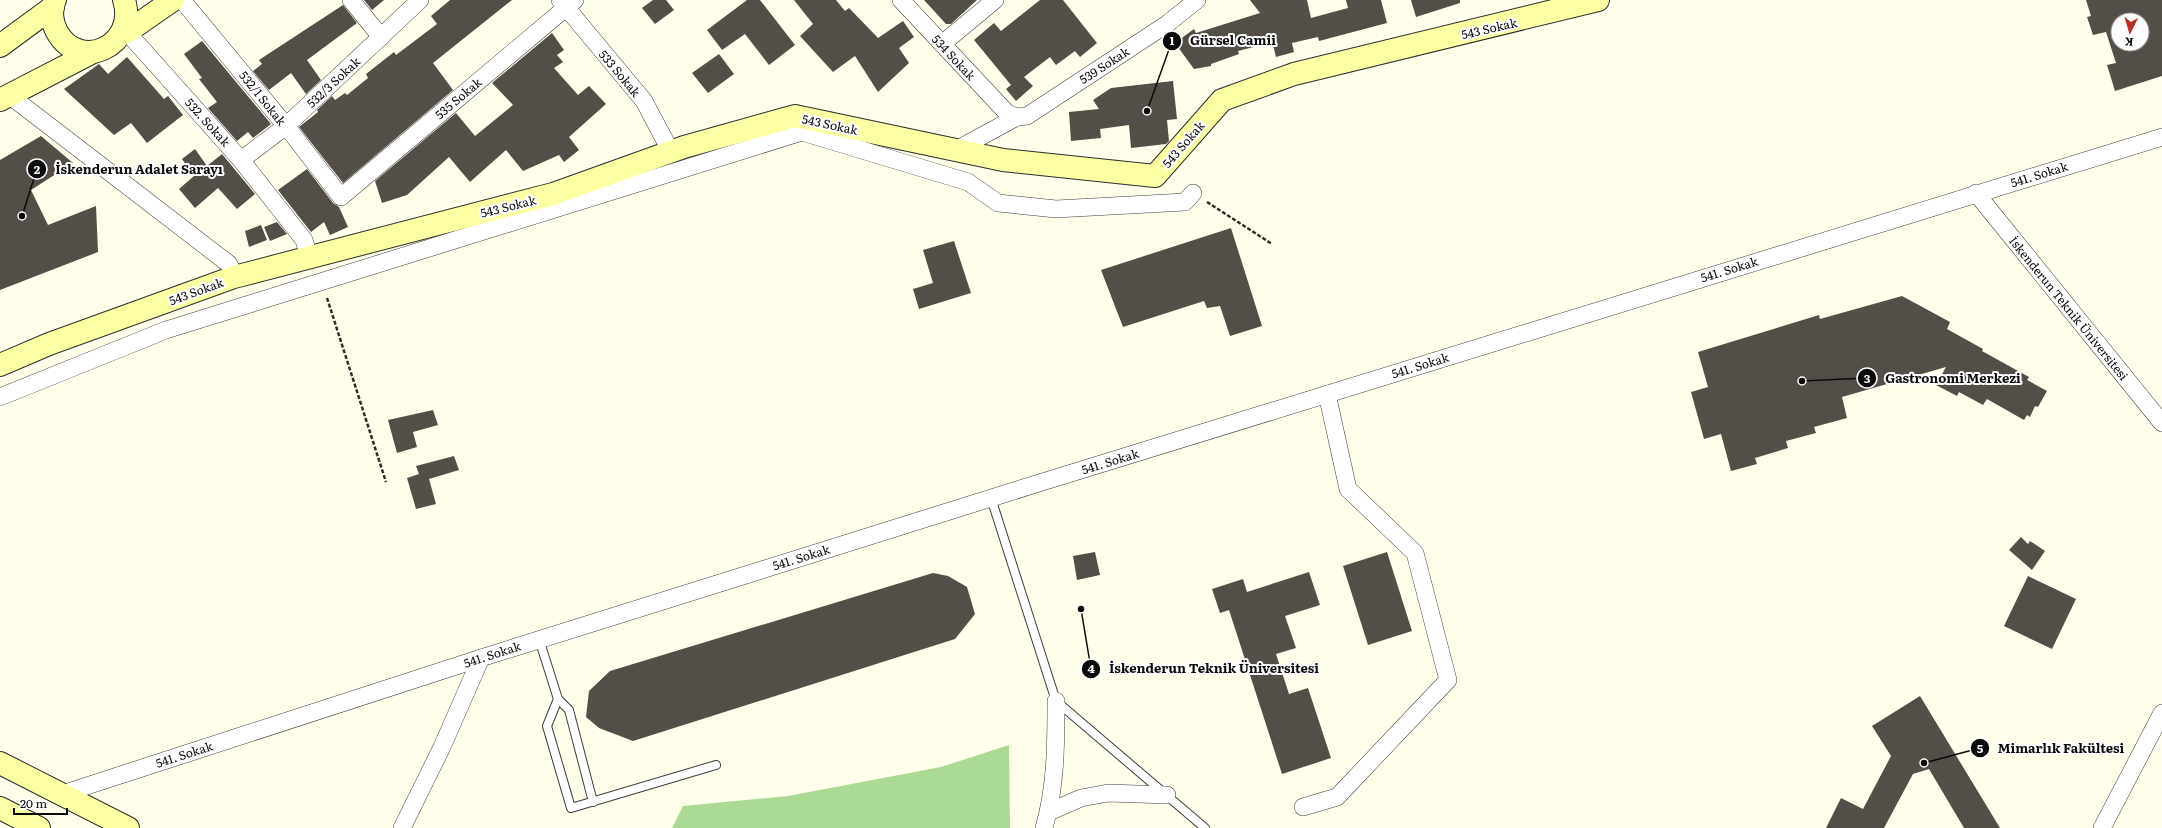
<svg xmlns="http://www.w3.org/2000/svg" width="2162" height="828" viewBox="0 0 2162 828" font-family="Literata,serif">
  <rect width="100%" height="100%" fill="#fffeea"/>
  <!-- forest -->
  <polygon fill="#aada93" points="1009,745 1010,828 672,828 683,806 788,796 941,767"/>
  <!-- building -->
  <g fill="#544e48" fill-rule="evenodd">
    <polygon points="364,0 384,0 372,10"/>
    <polygon points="450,0 512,0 433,63 453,90 343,183 299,127 318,112 317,110 332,96 335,100 345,93 347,95 368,78 366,74 394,52 396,55 437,24 431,16"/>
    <polygon points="653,0 666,0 674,10 655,24 642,8"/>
    <polygon points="747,0 760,0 795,45 769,65 745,34 722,50 707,30"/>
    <polygon points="794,0 836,0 845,11 849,8 878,38 903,21 914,37 899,48 909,63 878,92 855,56 833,72 800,36 813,24"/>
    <polygon points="924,0 977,0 951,24 946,24"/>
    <polygon points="1040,0 1063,0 1097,43 1080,57 1075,51 1056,65 1050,57 1024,77 1033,86 1016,101 1006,89 1011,85 974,40 994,23 1001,31"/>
    <polygon points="1250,0 1307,0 1311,18 1348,8 1346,0 1381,0 1387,23 1319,41 1318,37 1292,43 1294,52 1276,57 1273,45 1266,47 1265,44 1238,51 1239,54 1211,64 1211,66 1194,69 1175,43 1194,29 1196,33 1260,13"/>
    <polygon points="1411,0 1460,0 1460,3 1416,17"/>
    <path d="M2086,0H2162V76L2115,91L2107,65L2116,63L2106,32L2093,35L2087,17L2091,16ZM2118,20H2142V44H2118Z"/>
    <polygon points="343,5 357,23 307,60 321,80 306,94 291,73 269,90 253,71 262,64 259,60"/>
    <polygon points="552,33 564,50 557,55 563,62 554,68 578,95 589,86 606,104 569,137 579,150 564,162 559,155 523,171 506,150 470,182 449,157 407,195 382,203 375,181 456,113 475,136 513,105 492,83"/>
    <polygon points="202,41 271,124 253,138 248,132 237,141 208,108 217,102 199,79 202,78 184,54"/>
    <polygon points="719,54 734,74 708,93 692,73"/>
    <polygon points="127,57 164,99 168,96 183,115 147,143 131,123 114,135 64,89 99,64 108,74"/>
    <polygon points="1173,81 1177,119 1167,120 1169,141 1166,144 1131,148 1129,125 1100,129 1101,138 1071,141 1069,112 1099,109 1093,100 1111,88"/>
    <polygon points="41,136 73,163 31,190 48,225 96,206 98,252 0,290 0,160"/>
    <polygon points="195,149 207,166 222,154 255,194 237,209 218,188 195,208 179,189 194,176 182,159"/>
    <polygon points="307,169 333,203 339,207 348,227 330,235 324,222 311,232 278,190"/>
    <polygon points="277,222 287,234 270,241 264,227"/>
    <polygon points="261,225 267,240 249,247 245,231"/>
    <polygon points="1231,228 1262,326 1230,336 1220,306 1207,308 1204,301 1123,327 1101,270"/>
    <polygon points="954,241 971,293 919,309 913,289 933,283 923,250"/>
    <polygon points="1902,296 1950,322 1947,329 1983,349 1982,351 2029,377 2027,380 2047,391 2038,407 2035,406 2030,417 2027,415 2024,420 1987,399 1983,405 1959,392 1957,396 1936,385 1946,367 1842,397 1847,418 1814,427 1816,433 1786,441 1788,448 1755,458 1757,464 1731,471 1721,434 1704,439 1691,392 1708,387 1698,352 1819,315 1820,319"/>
    <polygon points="433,410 438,425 413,432 417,447 397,453 388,420"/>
    <polygon points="454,456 459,470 429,479 436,504 416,509 407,478 419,474 416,466"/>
    <polygon points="2021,537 2028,544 2030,541 2045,551 2032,570 2009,550"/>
    <polygon points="1095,552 1100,575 1077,580 1073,556"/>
    <polygon points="1387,552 1412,631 1368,645 1343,566"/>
    <polygon points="1309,572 1320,605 1285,616 1296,648 1276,654 1289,694 1308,688 1331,758 1282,774 1229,610 1220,613 1212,589 1243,579 1247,592"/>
    <polygon points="933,573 948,576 967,587 975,614 955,639 633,741 599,728 586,717 589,691 610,671"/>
    <polygon points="2028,576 2076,599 2052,649 2004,626"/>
    <polygon points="1920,696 2000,828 1964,828 1929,769 1913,774 1884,828 1826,828 1841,798 1863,809 1891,756 1872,726"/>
  </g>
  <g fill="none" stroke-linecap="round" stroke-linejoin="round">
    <defs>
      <g id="lane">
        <polyline points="991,498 1056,701 1205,828"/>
        <polyline points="539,639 558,699 547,726 571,808 716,765"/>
        <polyline points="558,699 569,710 593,802"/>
      </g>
      <g id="street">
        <polyline points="182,0 286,126 341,197 575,0"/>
        <polyline points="351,0 381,37"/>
        <polyline points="560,0 644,101 671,152"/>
        <polyline points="901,0 1007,113 1017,117 1027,116 1167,24 1197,0"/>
        <polyline points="127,32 241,160 304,240 309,257"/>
        <polyline points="942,44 995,0"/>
        <polyline points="9,95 229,264 234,277"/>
        <polyline points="956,150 1017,117"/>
        <polyline points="241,160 286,126 420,0"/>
        <polyline points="1976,193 2162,423"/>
        <polyline points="0,397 166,330 802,132 968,182 998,203 1056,209 1185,202 1193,193"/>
        <polyline points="62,794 481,658 1039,483 2162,137"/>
        <polyline points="1303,807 1337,797 1448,680 1415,553 1348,489 1327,394"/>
        <polyline points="1049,812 1081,798 1108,793 1167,795"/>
        <polyline points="402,828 442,747 481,658"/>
        <path d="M1044,828C1056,786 1056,745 1056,701"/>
        <polyline points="2102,828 2162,713"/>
      </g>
      <g id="secondary">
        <path d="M55,0C50,10 52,23 57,32C80,73 138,45 124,0"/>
        <polyline points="123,32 127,32 173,0"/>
        <polyline points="0,46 53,7"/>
        <polyline points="0,100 93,52"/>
        <polyline points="0,365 49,344 234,277 553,194 684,147 795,116 1003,160 1155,176 1222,100 1294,74 1598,0"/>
        <polyline points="0,763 128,828"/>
        <polyline points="0,808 39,828"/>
      </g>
    </defs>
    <!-- lane casing -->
    <use href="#lane" stroke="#3e3e3e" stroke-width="10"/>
    <!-- street casing -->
    <use href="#street" stroke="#3e3e3e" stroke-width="18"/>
    <!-- secondary casing -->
    <use href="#secondary" stroke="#2d2d2d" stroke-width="24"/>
    <!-- path -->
    <g stroke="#2d2d2d" stroke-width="2.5" stroke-dasharray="4 2" stroke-linecap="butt">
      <polyline points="1207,202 1272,244"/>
      <polyline points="327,298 386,482"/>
    </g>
    <!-- lane -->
    <use href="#lane" stroke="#fff" stroke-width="8"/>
    <!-- street -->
    <use href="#street" stroke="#fff" stroke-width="17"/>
    <!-- secondary -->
    <use href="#secondary" stroke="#fdffa5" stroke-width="22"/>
  </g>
  <g text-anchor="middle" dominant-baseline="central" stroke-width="4" stroke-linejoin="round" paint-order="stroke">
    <!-- street labels -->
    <g font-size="12" fill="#0b0b0b" stroke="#fff">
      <text transform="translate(1489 28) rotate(-13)">543 Sokak</text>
      <text transform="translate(954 57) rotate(47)">534 Sokak</text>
      <text transform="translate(1104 65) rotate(-33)">539 Sokak</text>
      <text transform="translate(620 73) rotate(50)">533 Sokak</text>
      <text transform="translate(333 82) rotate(-43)">532/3 Sokak</text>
      <text transform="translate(263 98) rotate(51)">532/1 Sokak</text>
      <text transform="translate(458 98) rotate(-40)">535 Sokak</text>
      <text transform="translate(208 122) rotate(48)">532. Sokak</text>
      <text transform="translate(830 124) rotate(12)">543 Sokak</text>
      <text transform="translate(1183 144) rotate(-49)">543 Sokak</text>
      <text transform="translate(2039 174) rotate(-17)">541. Sokak</text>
      <text transform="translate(508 206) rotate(-14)">543 Sokak</text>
      <text transform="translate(1729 269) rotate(-17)">541. Sokak</text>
      <text transform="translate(196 291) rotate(-20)">543 Sokak</text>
      <text transform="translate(2069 308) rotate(51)">İskenderun Teknik Üniversitesi</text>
      <text transform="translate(1420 365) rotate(-17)">541. Sokak</text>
      <text transform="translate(1110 461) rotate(-17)">541. Sokak</text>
      <text transform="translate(801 557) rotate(-17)">541. Sokak</text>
      <text transform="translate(492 654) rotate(-18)">541. Sokak</text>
      <text transform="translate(184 754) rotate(-18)">541. Sokak</text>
    </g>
  </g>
  <!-- callouts -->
  <path fill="none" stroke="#0b0b0b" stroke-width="1.5" d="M1147 111L1172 41M22 216L37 169M1802 381L1867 378M1081 609L1091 669M1924 763L1980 748"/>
  <g fill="#0b0b0b" stroke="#fff" stroke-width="1.5">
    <circle cx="1147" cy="111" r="4"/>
    <circle cx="22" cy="216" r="4"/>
    <circle cx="1802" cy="381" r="4"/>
    <circle cx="1081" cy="609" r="4"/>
    <circle cx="1924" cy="763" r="4"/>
    <circle cx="1172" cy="41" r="10"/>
    <circle cx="37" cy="169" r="10"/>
    <circle cx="1867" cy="378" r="10"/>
    <circle cx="1091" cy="669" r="10"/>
    <circle cx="1980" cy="748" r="10"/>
  </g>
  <g font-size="12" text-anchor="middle" font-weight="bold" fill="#fff">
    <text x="1172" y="45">1</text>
    <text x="37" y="174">2</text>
    <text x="1867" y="383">3</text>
    <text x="1091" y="673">4</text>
    <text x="1980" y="753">5</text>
  </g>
  <g font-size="13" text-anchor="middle" font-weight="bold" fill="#0b0b0b" stroke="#fff" stroke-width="4" stroke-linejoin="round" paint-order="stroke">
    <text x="1233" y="45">Gürsel Camii</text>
    <text x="139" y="174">İskenderun Adalet Sarayı</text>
    <text x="1953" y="383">Gastronomi Merkezi</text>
    <text x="1214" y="673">İskenderun Teknik Üniversitesi</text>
    <text x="2061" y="753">Mimarlık Fakültesi</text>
  </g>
  <!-- north arrow -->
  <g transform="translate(2130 32) rotate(185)"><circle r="19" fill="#ffffff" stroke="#9d9d9d"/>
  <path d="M0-3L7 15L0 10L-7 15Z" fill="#bc2f23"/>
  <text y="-6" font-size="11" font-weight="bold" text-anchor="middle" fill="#0b0b0b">K</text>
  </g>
  <!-- scale -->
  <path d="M14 808v6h53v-6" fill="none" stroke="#0b0b0b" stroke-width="2"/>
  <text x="20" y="808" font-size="12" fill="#0b0b0b" stroke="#ffffff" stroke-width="3" paint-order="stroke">20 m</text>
</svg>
